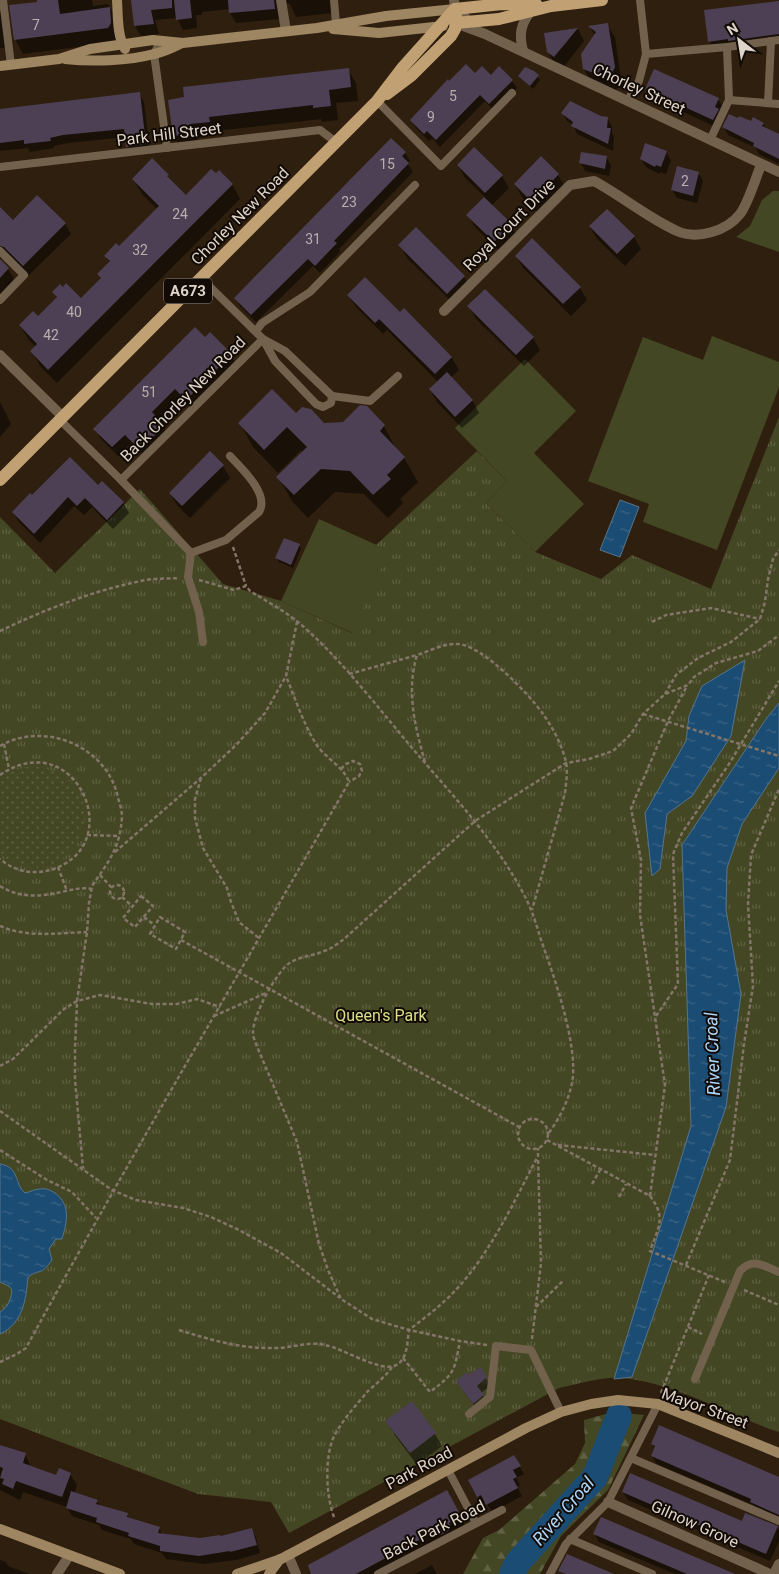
<svg xmlns="http://www.w3.org/2000/svg" width="779" height="1574" viewBox="0 0 779 1574" font-family="Roboto,sans-serif">
  <defs>
    <pattern id="forest-firs" width="22" height="20" patternUnits="userSpaceOnUse" patternTransform="scale(1.25)"><rect width="22" height="20" fill="#444724"/><path d="M5 1l3.5 6h-7zM16 11l3.5 6h-7z" fill="#5f6142"/></pattern>
    <pattern id="park-tufts" width="24" height="20" patternUnits="userSpaceOnUse" patternTransform="scale(1.25)"><rect width="24" height="20" fill="#444724"/><path d="M3 7l-1-3M5 7V3M7 7l1-3M15 17l-1-3M17 17v-4M19 17l1-3" fill="none" stroke="#5f6142"/></pattern>
    <pattern id="garden-dots" width="8" height="8" patternUnits="userSpaceOnUse" patternTransform="scale(1.25)"><rect width="8" height="8" fill="#444724"/><path d="M2 2h.1M6 6h.1" fill="none" stroke="#5f6142" stroke-width="1.8" stroke-linecap="round"/></pattern>
    <pattern id="water-ripples" width="26" height="14" patternUnits="userSpaceOnUse" patternTransform="scale(1.25)"><rect width="26" height="14" fill="#1b4c73"/><path d="M2 4q2-2 4 0t4 0M15 11q2-2 4 0t4 0" fill="none" stroke="#3c6586"/></pattern>
  </defs>
  <rect width="100%" height="100%" fill="#2f1f0e"/>
  <!-- grass -->
  <g fill="#444724">
    <polygon points="773,191 779,191 779,252 736,237 750,226 762,200"/>
    <polygon points="712,336 779,362 779,387 717,550 643,522 649,504 588,481 643,337 703,360"/>
    <polygon points="525,359 576,411 534,453 584,504 535,552 486,503 507,481 455,428"/>
    <polygon points="319,519 390,551 353,633 281,601"/>
  </g>
  <!-- forest -->
  <polygon fill="url(#forest-firs)" points="613,1412 644,1415 608,1490 561,1536 540,1574 463,1574 483,1538 499,1530 575,1464 585,1443 584,1420"/>
  <!-- park -->
  <path fill="url(#park-tufts)" d="M779,417V1432C727,1415 679,1384 623,1378C604,1376 578,1384 559,1388L289,1533L271,1502L198,1494L0,1419V517L55,573L140,489L223,584L281,601L352,633L389,551L376,545L477,451L507,481L486,503L535,552L601,579L632,555L711,589Z"/>
  <!-- garden -->
  <path fill="url(#garden-dots)" d="M34,766C131,781 72,909 0,854V780C9,770 22,768 34,766Z"/>
  <!-- water -->
  <g fill="url(#water-ripples)" stroke="#56758d">
    <polygon points="620,500 639,507 620,557 600,550"/>
    <polygon points="745,660 731,736 692,796 667,814 660,869 652,876 645,813 686,741 689,716 702,686"/>
    <polygon points="779,703 779,768 742,824 727,868 726,910 741,994 726,1107 632,1377 614,1379 691,1126 682,845 766,719"/>
    <path d="M0,1164C20,1167 14,1184 25,1193C30,1192 35,1189 40,1189C46,1188 50,1190 55,1193C71,1205 67,1222 62,1239H56L49,1249L52,1260C40,1277 40,1268 28,1277C26,1300 23,1323 0,1334V1312C8,1307 11,1300 12,1290L9,1286L0,1282Z"/>
  </g>
  <!-- shadow -->
  <g fill="#0007">
    <polygon points="38,0 92,0 93,6 108,4 117,19 116,42 23,54 15,39 38,3"/>
    <polygon points="133,0 331,0 332,13 296,17 290,4 287,3 280,9 280,19 236,23 230,13 230,9 202,12 202,15 196,15 197,28 183,30 177,18 155,20 159,34 141,36 135,26"/>
    <polygon points="779,3 779,44 714,50 709,41"/>
    <polygon points="0,12 2,16 6,48 0,48"/>
    <polygon points="607,25 615,37 621,80 616,91 591,82 584,69 595,36 590,27"/>
    <polygon points="578,29 584,41 562,69 555,64 548,52 545,34"/>
    <polygon points="348,70 356,83 358,101 336,103 338,120 322,122 321,119 216,131 217,135 197,138 199,148 182,150 174,136 170,101"/>
    <polygon points="533,72 540,80 533,89 520,76"/>
    <polygon points="476,75 512,81 517,88 494,111 485,101 440,147 432,138 429,141 416,128 411,120 449,82"/>
    <polygon points="646,89 718,99 723,107 718,128 651,97"/>
    <polygon points="139,94 144,102 150,152 132,154 127,146 126,137 68,143 54,146 54,148 30,152 28,148 0,151 0,110"/>
    <polygon points="563,113 608,119 612,127 612,132 614,137 613,151 577,134 573,125 567,121"/>
    <polygon points="753,119 763,124 767,130 779,136 779,164 759,154 756,148 728,135 724,127 751,123"/>
    <polygon points="666,152 671,160 666,174 660,172 659,174 646,167 641,159"/>
    <polygon points="405,153 410,161 407,163 413,172 339,249 340,252 320,273 313,266 256,322 240,306 236,298"/>
    <polygon points="606,157 611,165 609,176 585,171 581,163"/>
    <polygon points="541,158 558,175 565,187 539,214 522,197 515,185"/>
    <polygon points="152,160 186,196 232,184 240,199 57,383 40,366 32,351 36,347 29,340 20,326 38,318 57,299 54,292 81,300 102,279 110,263 105,256 119,248 157,209 142,194 133,179"/>
    <polygon points="458,165 502,176 509,188 491,206 511,225 518,237 502,254 475,227 468,215 485,197 465,178"/>
    <polygon points="698,173 703,181 697,203 677,198 672,190"/>
    <polygon points="37,197 65,224 71,234 29,275 10,256 2,256 0,260 0,209 13,222"/>
    <polygon points="590,227 634,237 641,249 625,266 597,239"/>
    <polygon points="400,245 464,277 471,289 455,305 407,258"/>
    <polygon points="516,256 580,288 587,300 571,316 523,268"/>
    <polygon points="0,261 8,269 14,279 0,294"/>
    <polygon points="485,290 533,338 540,350 524,366 476,319 469,306"/>
    <polygon points="348,295 400,314 404,310 452,358 459,370 450,378 472,400 479,413 462,428 437,402 430,390 438,382 387,330 383,334 356,307"/>
    <polygon points="205,338 231,355 237,365 192,409 181,398 159,420 169,435 146,458 131,443 118,456 101,439 95,429"/>
    <polygon points="0,402 11,424 0,437"/>
    <polygon points="366,407 384,426 397,451 404,458 418,482 400,499 403,503 388,518 364,494 335,492 308,518 292,501 278,477 303,452 301,450 278,473 253,447 240,423 296,415 324,424 343,423"/>
    <polygon points="223,466 230,478 190,518 177,505 170,493"/>
    <polygon points="102,483 123,503 129,513 113,529 92,507 84,515 74,506 40,543 19,522 13,512 32,497 98,487"/>
    <polygon points="299,545 301,549 293,568 279,562 277,558"/>
    <polygon points="469,1377 486,1378 490,1386 481,1393 487,1403 478,1411 462,1389"/>
    <polygon points="387,1422 435,1434 442,1446 417,1465 394,1434"/>
    <polygon points="652,1444 779,1478 779,1520 756,1510 753,1505 657,1464 652,1456 655,1449"/>
    <polygon points="0,1445 25,1454 31,1467 57,1477 70,1474 77,1485 74,1494 97,1501 100,1506 127,1514 130,1520 159,1528 162,1534 200,1539 221,1538 251,1529 256,1537 260,1553 236,1560 204,1564 166,1559 162,1553 134,1544 131,1539 102,1530 99,1525 72,1516 67,1507 23,1492 20,1500 0,1490"/>
    <polygon points="514,1457 524,1474 516,1478 520,1485 517,1487 522,1496 492,1512 486,1502 483,1504 470,1480"/>
    <polygon points="447,1492 465,1525 453,1532 456,1538 447,1543 444,1538 377,1574 313,1574"/>
    <polygon points="623,1492 743,1522 777,1527 779,1531 779,1541 770,1561 628,1500"/>
    <polygon points="595,1534 732,1574 675,1574 599,1542"/>
    <polygon points="0,1560 6,1562 8,1566 29,1574 0,1574"/>
    <polygon points="432,1565 437,1574 415,1574"/>
  </g>
  <g fill="none" stroke-linecap="round" stroke-linejoin="round">
    <!-- river -->
    <polyline stroke="#1b4c73" stroke-width="26" points="512,1574 518,1562 595,1477 619,1416"/>
  </g>
  <!-- building -->
  <g fill="#4d4055">
    <polygon points="37,0 58,0 60,14 110,7 111,23 108,28 14,40 9,5 37,2"/>
    <polygon points="131,0 172,0 172,8 151,10 154,24 134,26"/>
    <polygon points="174,0 190,0 192,18 176,20"/>
    <polygon points="228,0 274,0 275,9 229,13"/>
    <polygon points="779,1 779,34 728,41 728,39 708,42 704,10"/>
    <polygon points="608,23 615,67 609,79 583,69 581,54 596,32 588,26"/>
    <polygon points="578,28 554,57 547,52 544,33"/>
    <polygon points="466,64 475,73 482,66 491,75 499,66 513,80 489,104 480,95 436,140 427,131 424,134 410,120 448,79 449,81"/>
    <polygon points="525,67 534,71 539,75 530,86 518,76"/>
    <polygon points="349,68 351,87 329,90 331,106 313,108 313,105 209,117 210,122 190,124 192,134 173,136 168,100 184,97 183,87"/>
    <polygon points="654,69 719,98 715,107 719,109 713,120 645,89"/>
    <polygon points="140,92 146,144 126,147 124,129 63,135 50,138 51,141 24,144 24,140 0,143 0,109"/>
    <polygon points="570,101 601,116 608,117 607,128 611,128 608,144 571,126 573,122 561,113"/>
    <polygon points="729,114 738,118 739,116 751,121 753,117 764,123 762,126 779,134 779,159 753,146 754,143 722,127"/>
    <polygon points="391,138 406,152 402,156 409,163 334,241 337,243 315,266 308,259 251,315 234,298"/>
    <polygon points="645,143 667,151 661,167 656,165 655,167 640,159"/>
    <polygon points="474,147 503,175 485,193 457,165"/>
    <polygon points="581,152 607,156 605,169 579,163"/>
    <polygon points="541,156 559,174 532,202 514,184"/>
    <polygon points="152,158 169,175 167,176 186,195 211,169 216,173 219,170 233,184 48,370 30,351 37,344 19,325 33,311 38,316 57,297 52,292 60,284 63,287 66,283 81,298 101,278 97,274 110,261 104,256 116,243 119,246 159,206 132,179"/>
    <polygon points="677,166 699,172 693,196 671,190"/>
    <polygon points="37,195 66,223 23,266 4,247 0,246 0,207 13,220"/>
    <polygon points="484,197 512,224 494,242 466,215"/>
    <polygon points="607,209 635,236 617,254 589,226"/>
    <polygon points="416,227 465,276 447,294 398,245"/>
    <polygon points="532,238 581,287 563,304 515,256"/>
    <polygon points="0,259 9,268 0,278"/>
    <polygon points="365,277 400,312 404,308 452,357 435,374 379,319 375,323 347,295"/>
    <polygon points="485,289 534,337 516,355 467,306"/>
    <polygon points="195,327 205,337 210,332 232,354 186,400 175,389 152,412 165,425 140,450 125,435 112,447 93,429"/>
    <polygon points="447,372 473,400 455,417 429,389"/>
    <polygon points="272,389 296,413 302,407 311,409 324,423 343,422 360,405 367,406 385,425 380,431 405,457 387,475 391,479 373,495 350,471 321,469 294,495 276,477 307,447 287,427 264,450 238,423"/>
    <polygon points="210,451 224,465 182,506 169,493"/>
    <polygon points="70,457 98,485 102,481 124,502 107,520 85,498 77,506 68,497 34,534 12,512 30,493 32,495"/>
    <polygon points="284,538 300,544 291,565 275,558"/>
    <polygon points="480,1367 487,1377 477,1386 484,1395 473,1404 456,1381 467,1372 469,1375"/>
    <polygon points="412,1401 436,1433 410,1453 385,1421"/>
    <polygon points="659,1425 779,1477 779,1515 750,1502 751,1499 651,1456 655,1446 651,1444"/>
    <polygon points="0,1445 26,1453 23,1463 56,1475 59,1468 71,1473 62,1497 16,1481 13,1489 2,1484 4,1479 0,1478 3,1468 0,1467"/>
    <polygon points="514,1455 521,1466 513,1470 517,1477 513,1479 518,1488 486,1505 481,1495 477,1497 468,1480"/>
    <polygon points="630,1473 742,1521 745,1513 778,1526 766,1554 622,1492"/>
    <polygon points="447,1490 461,1516 449,1523 452,1529 441,1535 438,1530 356,1574 311,1574 308,1565"/>
    <polygon points="71,1491 98,1500 96,1504 128,1513 127,1517 160,1527 158,1533 200,1538 220,1535 221,1536 252,1528 257,1545 230,1552 230,1551 199,1556 160,1551 160,1546 128,1536 129,1533 96,1522 97,1518 66,1508"/>
    <polygon points="601,1517 700,1559 735,1574 687,1574 616,1544 593,1534"/>
    <polygon points="567,1554 614,1574 566,1574 558,1571"/>
  </g>
  <g fill="none" stroke-linecap="round" stroke-linejoin="round">
    <!-- path -->
    <g stroke="#837568" stroke-width="2.5" stroke-dasharray="4 2.5" stroke-linecap="butt">
      <polyline points="233,547 246,586"/>
      <path d="M199,580L234,590L246,586L250,591C266,601 283,610 298,622C342,659 381,712 419,756C456,799 495,841 522,891C531,907 536,923 541,940C554,976 579,1047 572,1083C568,1102 559,1119 548,1134"/>
      <polyline points="652,622 666,615 711,608 760,619"/>
      <path d="M0,631C44,610 92,591 141,581C153,578 167,579 179,578"/>
      <polyline points="349,674 417,655"/>
      <polyline points="665,694 676,675 698,658 731,642 760,619 765,602 768,579 773,559 779,550"/>
      <polyline points="643,714 779,756"/>
      <polyline points="4,744 9,769"/>
      <path d="M0,746C45,720 108,747 118,798C120,804 122,811 122,817C120,848 109,861 92,886L89,903L87,932L77,1001L75,1048V1080L83,1168"/>
      <path d="M425,762C415,727 406,691 417,655C430,651 444,643 458,644C482,645 529,694 543,714C553,728 562,745 566,762C568,772 566,783 565,793L532,910"/>
      <polyline points="341,769 346,764 353,761 360,764 362,771 359,776 349,782"/>
      <path d="M0,775C76,723 130,847 50,870C32,875 14,871 0,859"/>
      <polyline points="201,778 195,799 195,818 203,848 227,888 231,902 239,922 260,939"/>
      <polyline points="87,835 119,836"/>
      <polyline points="115,852 202,777 236,745 265,713 286,676 297,622"/>
      <polyline points="58,867 67,891"/>
      <polyline points="100,875 112,888"/>
      <circle cx="117" cy="892" r="7"/>
      <path d="M0,886C19,898 40,897 61,892C72,890 81,887 92,889"/>
      <polygon points="141,896 153,906 135,927 123,918"/>
      <polyline points="122,897 132,906"/>
      <polyline points="144,917 154,925"/>
      <polygon points="160,917 185,932 176,949 150,934"/>
      <path d="M0,926C27,938 59,933 87,932"/>
      <polyline points="181,940 519,1127"/>
      <polyline points="214,1016 266,993"/>
      <polyline points="656,1016 678,984 673,854 682,833 729,764 779,681"/>
      <polyline points="0,1066 13,1059 64,1009 77,1001 100,995 152,1004 177,1004 197,999 220,1007"/>
      <polyline points="0,1111 112,1190 136,1200 183,1208 211,1217 237,1229 281,1253 340,1298"/>
      <circle cx="533" cy="1134" r="15"/>
      <path d="M547,1140L650,1196C667,1218 658,1228 650,1251L725,1282"/>
      <polyline points="558,1145 655,1155"/>
      <polyline points="0,1150 47,1180 72,1192 96,1218"/>
      <polyline points="592,1184 600,1170"/>
      <polyline points="650,1196 665,1085 640,915 641,860 631,808 668,721 687,686"/>
      <polyline points="619,1197 626,1184"/>
      <polyline points="686,1265 730,1160 744,1044 753,986 748,904 751,855 779,789"/>
      <polyline points="744,1290 779,1305"/>
      <polyline points="536,1307 564,1280"/>
      <polyline points="688,1327 702,1334"/>
      <path d="M179,1330C211,1340 241,1349 276,1348C292,1348 309,1341 325,1345C342,1348 378,1371 394,1366C408,1361 407,1342 409,1330C419,1322 430,1314 439,1306C484,1268 511,1207 538,1156V1148"/>
      <polyline points="532,1339 541,1263 538,1158"/>
      <path d="M487,1345L460,1341L409,1330L372,1319L341,1299L328,1270L319,1244L297,1142L256,1044C255,1041 253,1037 253,1033C252,1017 277,970 291,962C302,956 313,956 324,951C332,949 338,943 344,939L475,821L566,763L589,759L613,751L631,734L643,714L665,694L688,685L694,677L716,663L758,651L779,635"/>
      <path d="M403,1358L430,1392C455,1373 454,1372 460,1341"/>
      <path d="M0,1362L17,1354L26,1348C130,1157 241,971 349,782C344,767 325,758 316,744C303,723 295,698 286,676"/>
      <polyline points="661,1393 709,1275"/>
      <path d="M334,1517C326,1496 325,1462 332,1441C338,1425 357,1404 368,1391C377,1383 385,1377 392,1367"/>
    </g>
    <!-- lane -->
    <g stroke="#72624d" stroke-width="8">
      <polyline points="3,0 11,65"/>
      <polyline points="334,0 336,24"/>
      <polyline points="640,0 646,54"/>
      <polyline points="164,41 158,46 154,54 167,148"/>
      <polyline points="628,100 639,81 646,54 727,47 779,40"/>
      <polyline points="729,100 779,104"/>
      <polyline points="377,101 441,166 512,93"/>
      <polyline points="768,103 771,41"/>
      <polyline points="710,140 729,100 727,47"/>
      <polyline points="0,167 320,130 336,142"/>
      <polyline points="0,251 24,275 0,300"/>
      <polyline points="201,278 263,339 285,351 332,396 331,403 323,407 316,404 275,361 263,339"/>
      <polyline points="256,331 262,323 310,292 415,185"/>
      <polyline points="332,396 370,401 398,376"/>
      <polyline points="60,420 121,480 191,553 188,577 199,612 203,642"/>
      <polyline points="121,480 263,339"/>
      <path d="M191,553L226,540L259,512C270,494 241,468 230,456"/>
      <path d="M695,1379L740,1271C753,1257 764,1266 779,1272"/>
      <polyline points="469,1414 490,1397 496,1346 531,1350 561,1412"/>
      <polyline points="631,1458 779,1521"/>
      <polyline points="448,1470 476,1523"/>
      <polyline points="570,1539 652,1574"/>
      <polyline points="378,1574 502,1510"/>
      <polyline points="550,1574 566,1544 608,1502 658,1404"/>
    </g>
    <!-- street -->
    <g stroke="#72624d" stroke-width="10">
      <polyline points="281,0 286,31"/>
      <polyline points="454,0 455,9 474,25"/>
      <polyline points="458,24 485,34 779,172"/>
      <path d="M523,51C519,35 520,25 531,11"/>
      <path d="M444,311L570,185L594,181C622,196 648,218 677,231C697,240 727,231 740,214C748,204 756,177 761,165"/>
      <polyline points="0,355 63,417"/>
      <polyline points="608,1502 770,1574"/>
      <polyline points="288,1555 296,1574"/>
      <polyline points="57,1574 69,1556"/>
      <polyline points="774,1574 779,1564"/>
    </g>
    <!-- secondary -->
    <g stroke="#9e8663" stroke-width="10">
      <path d="M117,0C118,15 117,36 125,49"/>
      <polyline points="333,29 379,33 443,26"/>
      <path d="M65,59C92,62 128,61 154,54C163,52 172,48 180,44"/>
      <polyline points="0,66 59,59 90,49 153,40 183,43 317,28 386,16 455,9"/>
      <polyline points="0,1529 120,1574"/>
      <polyline points="237,1574 281,1559 526,1428 561,1412 591,1404 618,1400 658,1404 779,1453"/>
      <polyline points="269,1574 280,1559"/>
    </g>
    <!-- primary -->
    <g stroke="#c1a174" stroke-width="12">
      <polyline points="455,9 502,4 537,5"/>
      <polyline points="456,23 499,19 551,6 602,0"/>
      <polyline points="387,94 411,76 451,36 455,29 456,16"/>
      <polyline points="0,480 377,101 403,67 455,9"/>
    </g>
  </g>
  <g text-anchor="middle" dominant-baseline="central" stroke-width="4" stroke-linejoin="round" paint-order="stroke">
    <!-- number labels -->
    <g font-size="14" fill="#baafad">
      <text x="36" y="25">7</text>
      <text x="453" y="96">5</text>
      <text x="431" y="117">9</text>
      <text x="387" y="164">15</text>
      <text x="685" y="181">2</text>
      <text x="349" y="202">23</text>
      <text x="180" y="214">24</text>
      <text x="313" y="239">31</text>
      <text x="140" y="250">32</text>
      <text x="74" y="312">40</text>
      <text x="51" y="335">42</text>
      <text x="149" y="392">51</text>
    </g>
    <!-- shield labels -->
    <rect fill="#120b05" stroke="#a2988f" stroke-width="1" x="164" y="278.5" width="48" height="25" rx="4"/>
    <g font-size="15" font-weight="bold" fill="#dfd4ca">
      <text x="188" y="291">A673</text>
    </g>
    <!-- street labels -->
    <g font-size="16" fill="#dfd4ca" stroke="#120b05">
      <text transform="translate(639 89) rotate(25)">Chorley Street</text>
      <text transform="translate(169 134) rotate(-7)">Park Hill Street</text>
      <text transform="translate(240 216) rotate(-45)">Chorley New Road</text>
      <text transform="translate(509 225) rotate(-45)">Royal Court Drive</text>
      <text transform="translate(183 399) rotate(-45)">Back Chorley New Road</text>
      <text transform="translate(705 1408) rotate(20)">Mayor Street</text>
      <text transform="translate(419 1468) rotate(-28)">Park Road</text>
      <text transform="translate(695 1524) rotate(24)">Gilnow Grove</text>
      <text transform="translate(434 1530) rotate(-27)">Back Park Road</text>
    </g>
    <!-- park labels -->
    <g font-size="16" fill="#d8e187" stroke="#120b05">
      <text x="381" y="1015">Queen's Park</text>
    </g>
    <!-- water labels -->
    <g font-size="18" font-style="italic" fill="#add7fc" stroke="#120b05">
      <text transform="translate(712 1054) rotate(-92)">River Croal</text>
      <text transform="translate(563 1511) rotate(-49)">River Croal</text>
    </g>
  </g>
  <!-- north arrow -->
  <g transform="translate(739 40) rotate(329)" stroke="#120b05" stroke-width="4" paint-order="stroke">
  <path d="M0-4L9 19L0 12L-9 19Z" fill="#dfd4ca"/>
  <text y="-8" font-size="14" font-weight="bold" text-anchor="middle" fill="#dfd4ca">N</text>
  </g>
</svg>
